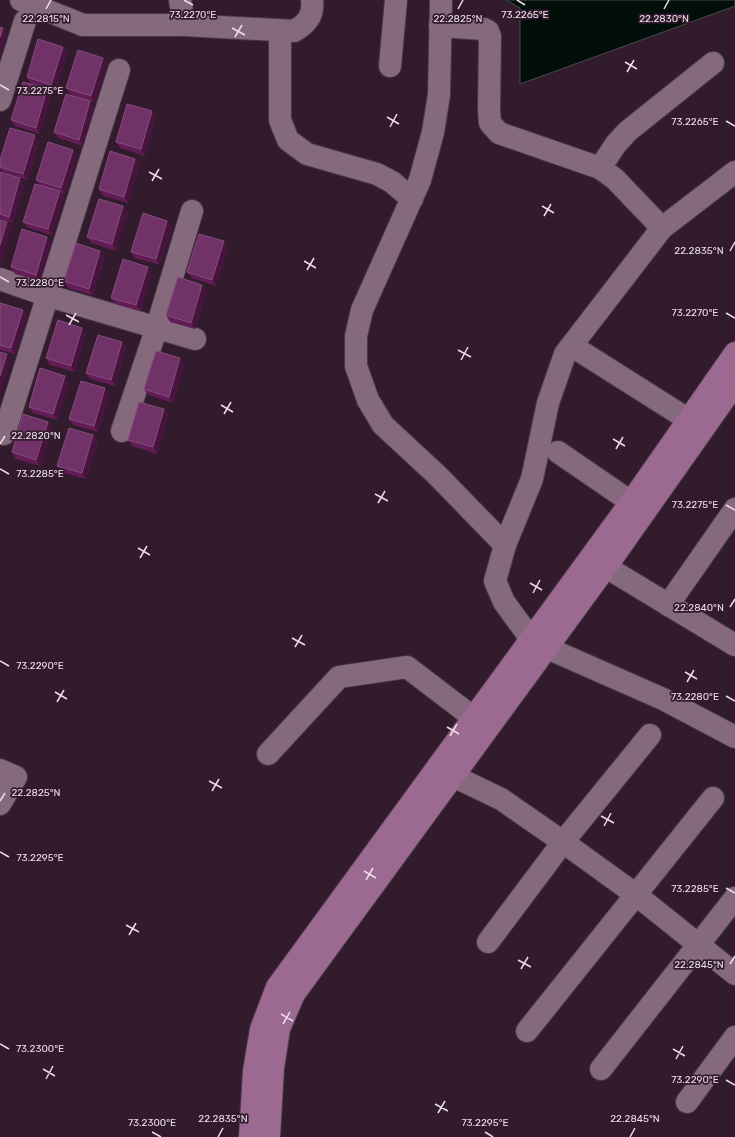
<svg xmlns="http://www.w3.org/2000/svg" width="735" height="1137" viewBox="0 0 735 1137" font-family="Rubik,sans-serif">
  <rect width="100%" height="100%" fill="#311b2c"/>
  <!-- water -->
  <polygon fill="#010e0a" stroke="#484c4d" points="506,0 735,0 735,6 520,84 520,8"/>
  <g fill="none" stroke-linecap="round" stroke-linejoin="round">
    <defs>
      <g id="street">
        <path d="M21,0L83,25H184L294,31C307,24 314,15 312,0"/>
        <polyline points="180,0 184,25"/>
        <polyline points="441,0 439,95 433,132 420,180 362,310 356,336 356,366 368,400 383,425 437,475 505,545"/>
        <polyline points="440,26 484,29 488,31 490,36 489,110 490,123 499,133 600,168 615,179 662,228"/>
        <polyline points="280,31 280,120 288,140 307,154 377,174 392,182 412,199"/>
        <polyline points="390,66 396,0"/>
        <polyline points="0,100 25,21"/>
        <polyline points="600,168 616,144 628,131 713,63"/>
        <polyline points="735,172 662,228 565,354 548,403 532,479 505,545 495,581 504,602 531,639 547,648 663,699 735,737"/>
        <polyline points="0,279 49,296 195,339"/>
        <polyline points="572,346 689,420"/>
        <polyline points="122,431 157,327 192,211"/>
        <polyline points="4,434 119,70"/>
        <polyline points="558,452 631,502"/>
        <polyline points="606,567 735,645"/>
        <polyline points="668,605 735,509"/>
        <polyline points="268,754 339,677 407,667 474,718"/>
        <polyline points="0,770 16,777 0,804"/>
        <polyline points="453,776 501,799 563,842 635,894 735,974"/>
        <polyline points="488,942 563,842 650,735"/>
        <polyline points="527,1031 713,798"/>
        <polyline points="601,1069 735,898"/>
        <polyline points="687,1102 735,1037"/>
      </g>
      <g id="secondary">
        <polyline points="250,1137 254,1071 261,1029 277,987 631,502 735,353"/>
        <polyline points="269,1137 273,1068 279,1029 294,994 606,567 735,384"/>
      </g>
    </defs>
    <!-- street casing -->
    <use href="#street" stroke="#4b3947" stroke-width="24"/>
    <!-- secondary casing -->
    <use href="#secondary" stroke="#4b3947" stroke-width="24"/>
    <!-- street -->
    <use href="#street" stroke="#856a7e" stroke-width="22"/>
    <!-- secondary -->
    <use href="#secondary" stroke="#9c6990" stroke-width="22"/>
  </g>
  <!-- wall -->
  <g fill="#621d57">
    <polygon points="63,47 67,53 56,91 31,84 27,77"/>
    <polygon points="103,58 107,64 95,102 71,95 66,88"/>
    <polygon points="47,89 51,95 40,134 15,126 11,120"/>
    <polygon points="94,108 83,146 58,138 54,132"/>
    <polygon points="156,117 145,156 120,148 116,142"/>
    <polygon points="39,141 28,180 3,172 0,169 0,160"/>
    <polygon points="77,156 65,194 61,192 64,197 52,235 28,228 23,222 40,185 36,180"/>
    <polygon points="140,165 128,203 103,196 99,189"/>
    <polygon points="0,172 25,185 13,223 0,219"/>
    <polygon points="123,206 128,212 116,251 91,243 87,237"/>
    <polygon points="167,221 172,227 160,265 135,258 131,252"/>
    <polygon points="224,241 228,248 216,286 192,278 187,272"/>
    <polygon points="52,243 40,281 15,274 11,267"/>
    <polygon points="100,251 105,257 93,295 68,288 64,281"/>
    <polygon points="152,273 141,311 116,304 111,298"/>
    <polygon points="207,291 195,329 170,322 166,315"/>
    <polygon points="0,303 23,310 27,316 15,354 0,350"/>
    <polygon points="82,328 86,334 75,372 50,365 46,358"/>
    <polygon points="122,342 126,348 115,386 90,379 86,373"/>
    <polygon points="185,364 173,403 148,395 144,389"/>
    <polygon points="69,382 58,420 33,413 29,407"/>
    <polygon points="105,388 110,394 98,432 73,425 69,419"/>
    <polygon points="164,409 169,415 157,454 132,446 128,440"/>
    <polygon points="48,422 52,428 41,466 16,459 12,452"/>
    <polygon points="93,435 98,441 86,479 61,472 57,466"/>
  </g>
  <!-- shaded-wall -->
  <g fill="#48143f">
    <polygon points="3,28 7,34 0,58 0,37"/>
    <polygon points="63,47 67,53 56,91 51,85"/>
    <polygon points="103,58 107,64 95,102 91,96"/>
    <polygon points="47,89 51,95 40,134 36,128"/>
    <polygon points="90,101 94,108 83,146 79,140"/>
    <polygon points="152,111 156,117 145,156 141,149"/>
    <polygon points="35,135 39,141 28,180 23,174"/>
    <polygon points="73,150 77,156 65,194 61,188"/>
    <polygon points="135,159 140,165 128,203 124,197"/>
    <polygon points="20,178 25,185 13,223 9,217"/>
    <polygon points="60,191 64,197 52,235 48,229"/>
    <polygon points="123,206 128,212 116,251 112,244"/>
    <polygon points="167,221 172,227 160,265 156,259"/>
    <polygon points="7,222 12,228 0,266 0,245"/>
    <polygon points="47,237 52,243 40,281 36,275"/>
    <polygon points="224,241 228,248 216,286 212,280"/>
    <polygon points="100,251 105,257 93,295 89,289"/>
    <polygon points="148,267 152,273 141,311 136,305"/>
    <polygon points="202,285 207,291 195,329 191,323"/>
    <polygon points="23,310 27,316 15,354 11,348"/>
    <polygon points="82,328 86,334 75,372 71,366"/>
    <polygon points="122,342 126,348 115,386 111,380"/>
    <polygon points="7,354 11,360 0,396 0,376"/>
    <polygon points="180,358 185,364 173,403 169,397"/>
    <polygon points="65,376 69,382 58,420 53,414"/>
    <polygon points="105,388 110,394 98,432 94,426"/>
    <polygon points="164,409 169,415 157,454 153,447"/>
    <polygon points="48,422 52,428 41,466 36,460"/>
    <polygon points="93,435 98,441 86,479 82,473"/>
  </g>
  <!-- building -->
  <g fill="#713267" stroke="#854d7b">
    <polygon points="0,27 3,28 0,37"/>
    <polygon points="38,39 63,47 51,85 27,77"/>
    <polygon points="78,50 103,58 91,96 66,88"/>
    <polygon points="23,82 47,89 36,128 11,120"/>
    <polygon points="66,94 90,101 79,140 54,132"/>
    <polygon points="127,104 152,111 141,149 116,142"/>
    <polygon points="10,128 35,135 23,174 0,167 0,160"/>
    <polygon points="48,142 73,150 61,188 36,180"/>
    <polygon points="110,151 135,159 124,197 99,189"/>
    <polygon points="0,172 20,178 9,217 0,214"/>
    <polygon points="35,184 60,191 48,229 23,222"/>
    <polygon points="99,199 123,206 112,244 87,237"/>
    <polygon points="143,213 167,221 156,259 131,252"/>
    <polygon points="0,220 7,222 0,245"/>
    <polygon points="22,229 47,237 36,275 11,267"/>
    <polygon points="199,234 224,241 212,280 187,272"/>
    <polygon points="76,243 100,251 89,289 64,281"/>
    <polygon points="123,259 148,267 136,305 111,298"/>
    <polygon points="178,277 202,285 191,323 166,315"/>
    <polygon points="0,303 23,310 11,348 0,345"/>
    <polygon points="58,320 82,328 71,366 46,358"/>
    <polygon points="98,335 122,342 111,380 86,373"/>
    <polygon points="156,351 180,358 169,397 144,389"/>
    <polygon points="0,352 7,354 0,376"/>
    <polygon points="40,368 65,376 53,414 29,407"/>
    <polygon points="81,381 105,388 94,426 69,419"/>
    <polygon points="139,402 164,409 153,447 128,440"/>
    <polygon points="23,414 48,422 36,460 12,452"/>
    <polygon points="69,428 93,435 82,473 57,466"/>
  </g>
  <!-- ticks -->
  <path fill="none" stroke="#eddde8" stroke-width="1.5" d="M184,0L193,5M517,0L525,5M46,9L51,0M458,9L463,0M664,9L669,0M232,28L245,35M235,37L242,25M625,62L637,69M627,72L634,60M0,85L9,90M387,117L399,124M726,121L735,126M390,127L397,114M149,172L162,179M152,181L159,169M542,206L554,213M544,216L551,204M730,251L735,242M304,261L316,268M307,270L314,258M0,277L9,282M726,313L735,318M66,315L79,322M69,325L76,313M458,350L471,357M461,360L468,347M221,405L233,412M224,414L231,402M613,439L625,446M0,444L5,436M616,449L623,437M0,469L9,474M375,494L388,501M378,503L385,491M726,505L735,510M138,548L150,555M140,558L147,546M530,583L542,590M533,593L540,580M730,607L735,599M292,638L305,645M295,647L302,635M0,661L9,666M685,672L697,679M687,682L694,670M55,692L67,699M726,696L735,701M57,702L64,690M447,727L459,734M450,736L457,724M209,781L222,788M212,791L219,779M0,801L5,793M601,816L614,823M604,826L611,813M0,852L9,857M364,871L376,878M366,880L373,868M726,888L735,893M126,925L139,932M129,935L136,923M518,960L531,967M730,964L735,956M521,969L528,957M281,1014L293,1021M283,1024L290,1012M0,1044L9,1049M673,1049L685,1056M676,1059L683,1046M43,1069L55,1076M46,1079L53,1066M726,1080L735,1085M435,1104L448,1111M438,1113L445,1101M152,1132L161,1137M485,1132L493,1137M218,1137L223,1128M630,1137L635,1128"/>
  <g font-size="10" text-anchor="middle" fill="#eddde8" stroke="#311b2c" stroke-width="3.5" stroke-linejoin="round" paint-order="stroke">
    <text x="193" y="18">73.2270°E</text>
    <text x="525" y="18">73.2265°E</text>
    <text x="46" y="22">22.2815°N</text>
    <text x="458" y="22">22.2825°N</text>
    <text x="664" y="22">22.2830°N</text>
    <text x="40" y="94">73.2275°E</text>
    <text x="695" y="125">73.2265°E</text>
    <text x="699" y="254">22.2835°N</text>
    <text x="40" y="286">73.2280°E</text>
    <text x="695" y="316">73.2270°E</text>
    <text x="36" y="439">22.2820°N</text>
    <text x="40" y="477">73.2285°E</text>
    <text x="695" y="508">73.2275°E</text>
    <text x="699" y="611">22.2840°N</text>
    <text x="40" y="669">73.2290°E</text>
    <text x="695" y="700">73.2280°E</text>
    <text x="36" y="796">22.2825°N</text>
    <text x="40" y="861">73.2295°E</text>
    <text x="695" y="892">73.2285°E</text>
    <text x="699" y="968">22.2845°N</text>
    <text x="40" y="1052">73.2300°E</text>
    <text x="695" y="1083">73.2290°E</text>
    <text x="223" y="1122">22.2835°N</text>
    <text x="635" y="1122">22.2845°N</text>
    <text x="152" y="1126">73.2300°E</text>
    <text x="485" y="1126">73.2295°E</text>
  </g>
</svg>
